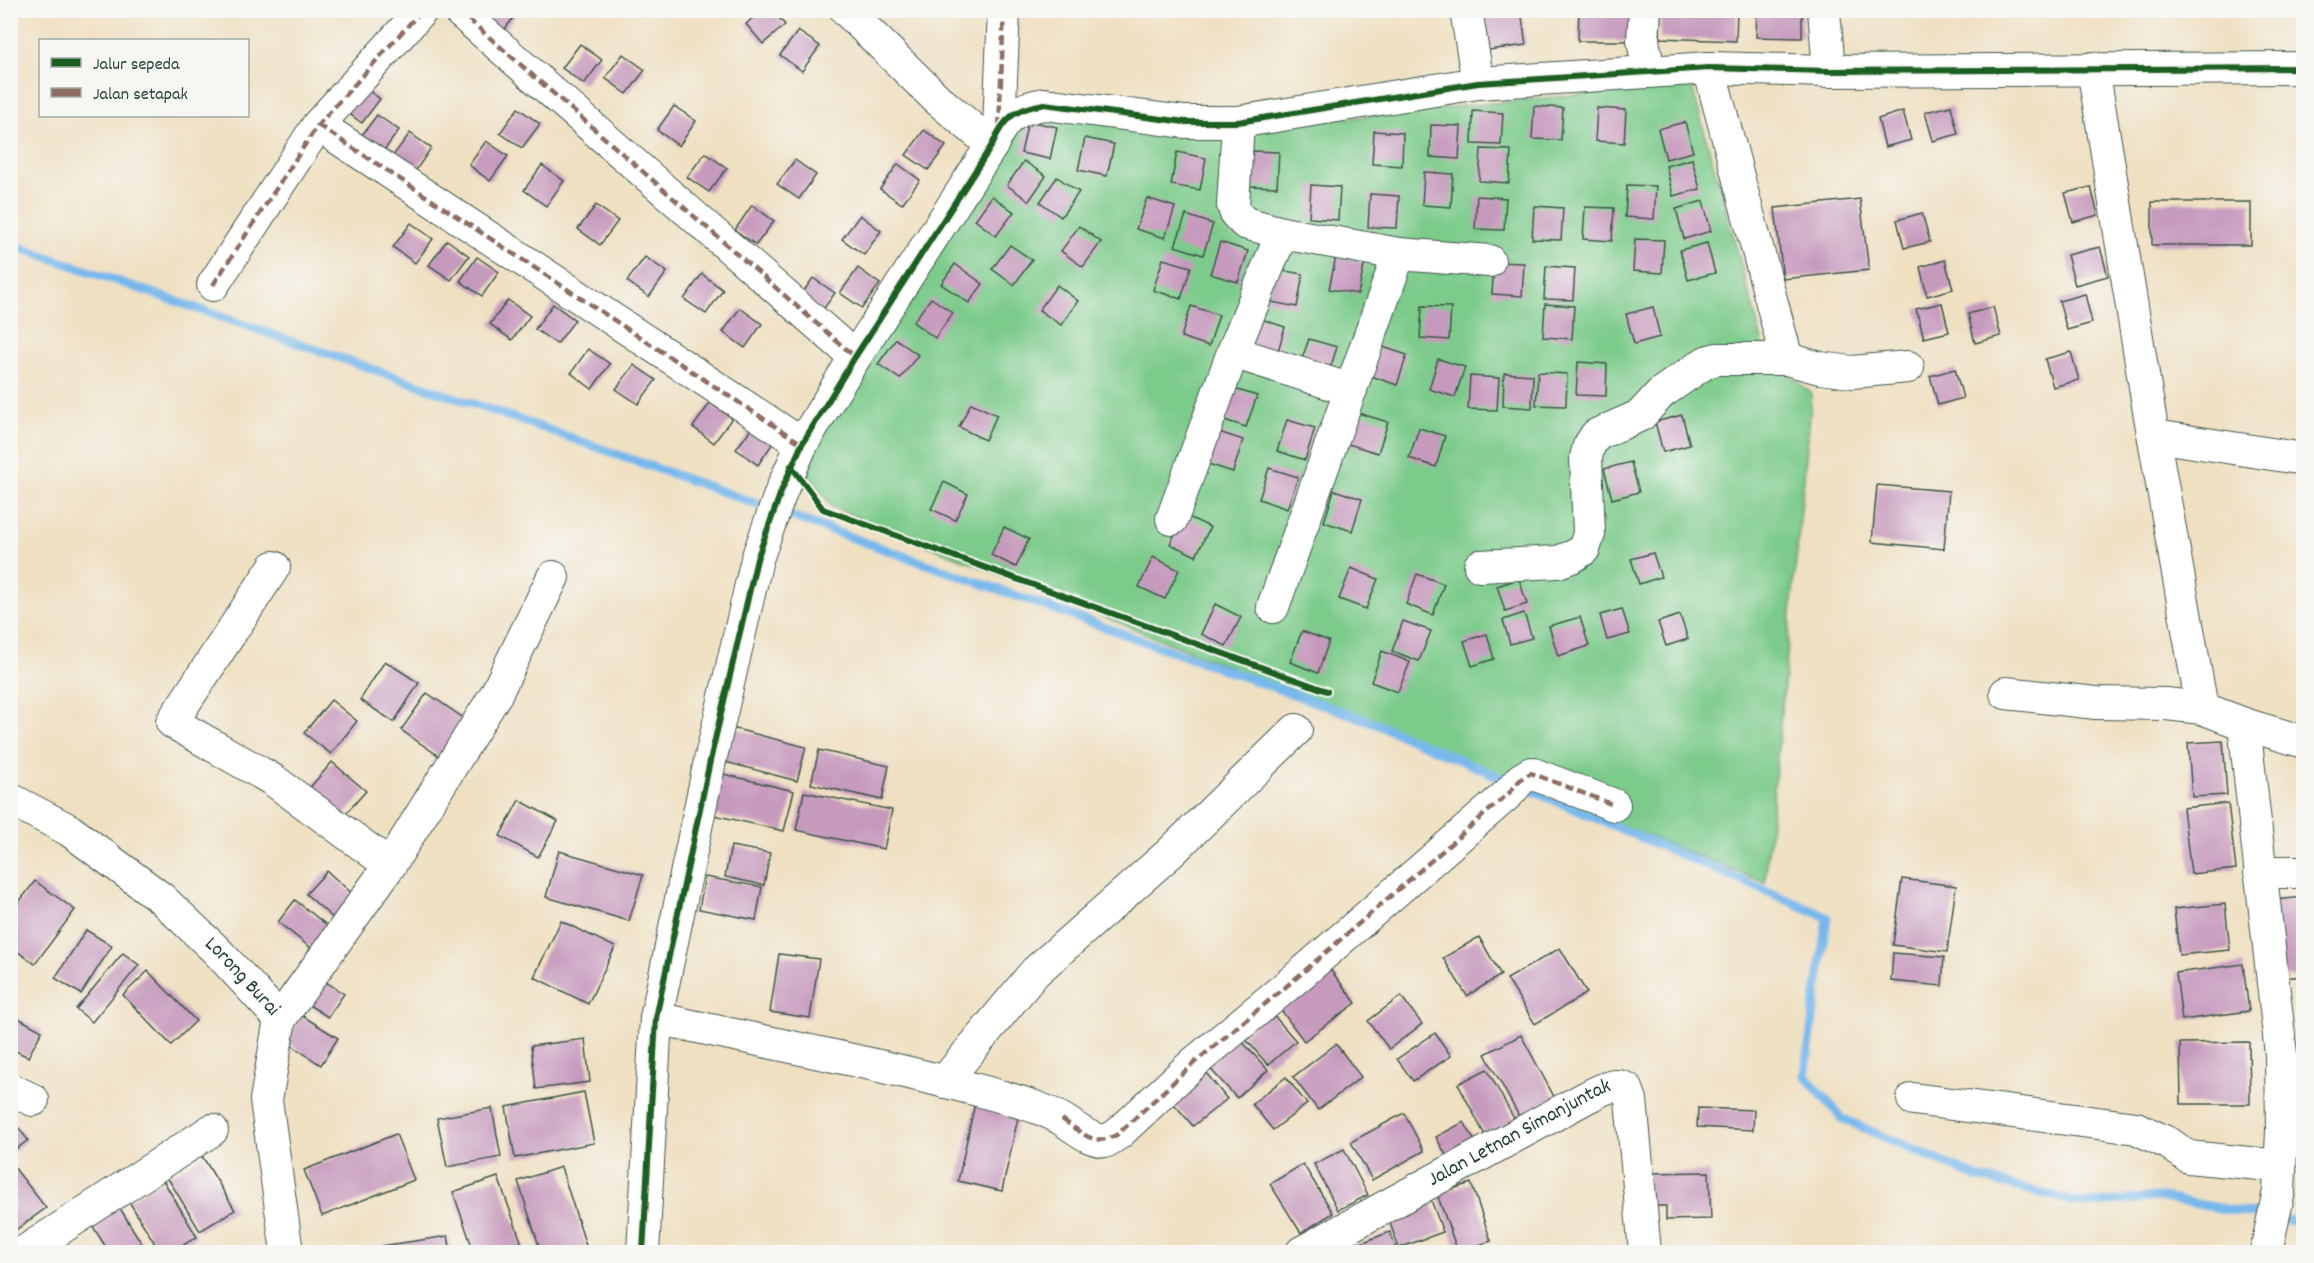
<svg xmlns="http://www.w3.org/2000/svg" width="2314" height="1263" viewBox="0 0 2314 1263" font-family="Dekko,sans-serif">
  <rect width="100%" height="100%" fill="#f6f6f2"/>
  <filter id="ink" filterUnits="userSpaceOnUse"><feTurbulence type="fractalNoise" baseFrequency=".0167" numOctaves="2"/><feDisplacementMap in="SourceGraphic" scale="12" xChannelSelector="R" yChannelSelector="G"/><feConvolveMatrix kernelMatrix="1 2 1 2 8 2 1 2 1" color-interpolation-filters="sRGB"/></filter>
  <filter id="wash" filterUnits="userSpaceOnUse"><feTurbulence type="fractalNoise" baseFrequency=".008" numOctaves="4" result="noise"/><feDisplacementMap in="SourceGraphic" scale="24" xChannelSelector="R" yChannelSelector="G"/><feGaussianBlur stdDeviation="1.35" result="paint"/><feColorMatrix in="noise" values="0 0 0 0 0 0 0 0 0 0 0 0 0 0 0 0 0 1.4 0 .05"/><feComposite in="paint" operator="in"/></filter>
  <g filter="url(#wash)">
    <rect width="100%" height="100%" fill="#efe0c2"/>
    <!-- green -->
    <polygon fill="#7ccb8b" stroke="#4e8460" stroke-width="1.5" points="1691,83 1766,355 1812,394 1765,883 832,507 798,459 1023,110 1228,130"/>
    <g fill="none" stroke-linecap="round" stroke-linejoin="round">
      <!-- stream -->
      <polyline stroke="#77b8ec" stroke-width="9" points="10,244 543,428 1369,721 1827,917 1805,1076 1843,1119 1977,1177 2085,1204 2157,1197 2304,1223"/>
    </g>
    <g id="blocks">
      <!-- building -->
      <g fill="#c69abd">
        <polygon points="486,10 519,10 502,33 481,18"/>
        <polygon points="762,10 773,10 785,25 763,44 746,24"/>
        <polygon points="1468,10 1521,10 1526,45 1474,52"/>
        <polygon points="1579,10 1632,10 1632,41 1578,41"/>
        <polygon points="1661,10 1737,10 1736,41 1660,38"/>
        <polygon points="1757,10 1802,10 1802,38 1756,37"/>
        <polygon points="798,31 820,46 802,71 780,55"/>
        <polygon points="580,44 602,60 584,84 562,68"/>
        <polygon points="623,54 645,70 627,94 605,78"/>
        <polygon points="358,83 380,99 362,123 340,107"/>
        <polygon points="674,106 696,121 679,146 657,130"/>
        <polygon points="1534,106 1563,108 1561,140 1532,139"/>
        <polygon points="1951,106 1958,134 1933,141 1925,112"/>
        <polygon points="518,108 540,124 522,148 500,133"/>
        <polygon points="1597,108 1626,110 1624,143 1595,141"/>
        <polygon points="1473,111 1503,113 1501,145 1472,144"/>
        <polygon points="1903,111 1911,140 1885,147 1878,119"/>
        <polygon points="377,115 399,130 381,155 359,139"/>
        <polygon points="1028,121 1057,127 1050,159 1021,153"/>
        <polygon points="1685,122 1693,152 1666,159 1658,129"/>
        <polygon points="1431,125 1461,126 1459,159 1430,157"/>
        <polygon points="924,130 946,146 928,170 906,155"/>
        <polygon points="1374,131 1403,133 1402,166 1372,164"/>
        <polygon points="410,133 431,148 414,173 392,157"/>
        <polygon points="1085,138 1114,144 1107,176 1078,170"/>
        <polygon points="486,141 508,156 490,181 469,165"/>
        <polygon points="1481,149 1511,150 1509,183 1479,181"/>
        <polygon points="1251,151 1279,152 1277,187 1249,186"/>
        <polygon points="1177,152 1206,158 1200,190 1171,185"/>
        <polygon points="705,153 727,168 709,192 687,177"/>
        <polygon points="1692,159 1700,189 1673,196 1666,166"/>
        <polygon points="795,160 816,175 799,199 777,184"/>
        <polygon points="1024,161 1046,176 1029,201 1007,185"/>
        <polygon points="898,164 920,180 902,204 880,189"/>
        <polygon points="542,165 564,181 546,206 524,190"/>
        <polygon points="1424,172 1453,174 1451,207 1422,205"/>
        <polygon points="1057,177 1079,192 1061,217 1040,202"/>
        <polygon points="1311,185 1340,187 1338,220 1309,218"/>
        <polygon points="1627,185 1656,186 1654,219 1625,217"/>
        <polygon points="2091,187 2098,215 2073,222 2065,193"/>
        <polygon points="1370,194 1399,196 1397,228 1368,227"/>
        <polygon points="992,196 1014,212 996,236 975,220"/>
        <polygon points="1477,196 1506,198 1504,230 1475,229"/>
        <polygon points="1147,198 1175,207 1165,238 1136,229"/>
        <polygon points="1860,199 1869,270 1783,279 1775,208"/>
        <polygon points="1703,201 1711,231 1684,239 1676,209"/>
        <rect x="2152" y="202" width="99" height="43"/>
        <polygon points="596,205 618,221 600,245 578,229"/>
        <polygon points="752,205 774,221 756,245 735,230"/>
        <polygon points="1534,206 1563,208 1561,240 1532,239"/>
        <polygon points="1585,207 1614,208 1612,241 1583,239"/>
        <polygon points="1922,213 1930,242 1904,248 1897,220"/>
        <polygon points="860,215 881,231 864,255 842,239"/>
        <polygon points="1186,215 1213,224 1203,255 1175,246"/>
        <polygon points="411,223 433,239 415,263 393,247"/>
        <polygon points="1079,226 1101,242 1083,267 1061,251"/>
        <polygon points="1635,239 1664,240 1662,273 1633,271"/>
        <polygon points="447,240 469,256 451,280 429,265"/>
        <polygon points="1220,242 1248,251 1238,282 1210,274"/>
        <polygon points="1707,243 1715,273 1688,280 1680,250"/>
        <polygon points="1010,245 1032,260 1014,285 992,269"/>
        <polygon points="2100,247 2108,276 2075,285 2067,255"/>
        <polygon points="1336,256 1365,262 1358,294 1329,289"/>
        <polygon points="477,257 499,272 482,296 460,281"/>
        <polygon points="645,257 667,272 649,297 627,281"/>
        <polygon points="1163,259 1191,267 1181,299 1153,290"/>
        <polygon points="1945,260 1953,289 1927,296 1920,267"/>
        <polygon points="1494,262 1524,263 1522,296 1492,294"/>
        <polygon points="955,264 983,284 969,303 941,284"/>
        <polygon points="1546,266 1575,268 1573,300 1544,299"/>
        <polygon points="858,268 880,284 862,308 840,293"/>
        <polygon points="1274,269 1303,274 1297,307 1267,301"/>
        <polygon points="702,274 723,290 706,314 684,299"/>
        <polygon points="813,278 835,293 817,318 796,302"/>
        <polygon points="1057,285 1078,301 1061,325 1039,310"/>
        <polygon points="2085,294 2092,323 2067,330 2059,301"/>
        <polygon points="931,298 953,313 935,338 913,322"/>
        <polygon points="508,300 530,316 512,340 490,324"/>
        <polygon points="1942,303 1949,332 1924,338 1916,309"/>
        <polygon points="553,304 575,320 557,344 535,329"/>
        <polygon points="1545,304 1574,306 1572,339 1543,337"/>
        <polygon points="1191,306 1219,315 1209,346 1181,337"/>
        <polygon points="1422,306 1451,307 1449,340 1420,338"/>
        <polygon points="1653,307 1660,337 1634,344 1626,314"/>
        <polygon points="1993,307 2001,336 1975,343 1968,314"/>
        <polygon points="740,308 762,324 745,348 723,332"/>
        <polygon points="1258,318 1285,327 1276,358 1247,350"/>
        <polygon points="896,339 918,355 900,379 878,364"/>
        <polygon points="1309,339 1337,347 1327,379 1298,370"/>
        <polygon points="1380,346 1407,355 1397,385 1371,376"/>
        <polygon points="588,349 610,364 592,389 571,373"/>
        <polygon points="2071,352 2079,380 2053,387 2045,359"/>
        <polygon points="1438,359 1465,367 1455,397 1429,389"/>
        <polygon points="1578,362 1607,364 1606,396 1576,395"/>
        <polygon points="634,365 656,380 638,404 616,389"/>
        <polygon points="1955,369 1963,398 1938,405 1930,376"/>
        <polygon points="1538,372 1567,374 1566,406 1536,405"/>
        <polygon points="1504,373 1533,375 1532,408 1503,406"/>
        <polygon points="1470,376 1499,378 1497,410 1468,409"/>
        <polygon points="1228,387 1257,396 1246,427 1218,418"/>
        <polygon points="710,403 732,418 714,443 693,427"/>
        <polygon points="971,403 997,415 985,440 959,427"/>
        <polygon points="1358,413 1388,422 1378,453 1348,444"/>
        <polygon points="1682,415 1690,445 1663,452 1655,422"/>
        <polygon points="1287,420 1315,428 1305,460 1277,451"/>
        <polygon points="754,425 775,440 758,465 736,449"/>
        <polygon points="1419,428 1445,436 1436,467 1409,458"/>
        <polygon points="1216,431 1243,440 1233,472 1205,463"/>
        <polygon points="1631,462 1639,492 1612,499 1604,469"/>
        <polygon points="1269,468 1298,477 1287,509 1259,499"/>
        <polygon points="944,482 968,494 955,520 931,509"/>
        <polygon points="1877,485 1949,491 1944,549 1872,542"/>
        <polygon points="1334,490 1362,499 1352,531 1324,522"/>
        <polygon points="1184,515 1210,527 1196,556 1170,544"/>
        <polygon points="1004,527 1029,539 1016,567 991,555"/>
        <polygon points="1653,553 1661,577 1639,584 1631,559"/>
        <polygon points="1153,557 1179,570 1165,599 1139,587"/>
        <polygon points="1351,568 1378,579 1366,609 1339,599"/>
        <polygon points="1417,574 1444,584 1433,615 1406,604"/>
        <polygon points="1519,579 1527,604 1505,611 1497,586"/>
        <polygon points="1215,604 1241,617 1226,646 1201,634"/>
        <polygon points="1622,609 1630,634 1607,640 1600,615"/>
        <polygon points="1524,613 1532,638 1510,644 1503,620"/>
        <polygon points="1680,615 1688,639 1666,646 1658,622"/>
        <polygon points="1580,617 1589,646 1558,656 1549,626"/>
        <polygon points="1403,621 1431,631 1419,661 1392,651"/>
        <polygon points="1302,631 1329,641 1318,673 1290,662"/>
        <polygon points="1487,634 1494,659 1472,666 1464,641"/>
        <polygon points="1382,651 1410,662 1398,692 1371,682"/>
        <polygon points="385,661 419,683 394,722 360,700"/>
        <polygon points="427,693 465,719 439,756 401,730"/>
        <polygon points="331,700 357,721 331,754 304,733"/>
        <polygon points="728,727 806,747 797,781 718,760"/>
        <polygon points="2223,741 2227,795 2192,797 2188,743"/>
        <polygon points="819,750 889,766 882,800 811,784"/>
        <polygon points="332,762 366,791 340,820 307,791"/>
        <polygon points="715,772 794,791 784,831 705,813"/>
        <polygon points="804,792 892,810 884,849 796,830"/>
        <polygon points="519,800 558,821 538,857 500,836"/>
        <polygon points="2228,803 2236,869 2191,874 2183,808"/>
        <polygon points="731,846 770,853 764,885 725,877"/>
        <polygon points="559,851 643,875 629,921 546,897"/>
        <polygon points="327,871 356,897 335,920 306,894"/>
        <polygon points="705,877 762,887 756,920 699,909"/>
        <polygon points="1902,879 1956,886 1947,952 1893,945"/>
        <polygon points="35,881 75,910 35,964 10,946 10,914"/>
        <polygon points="2304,897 2304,976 2281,978 2274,900"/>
        <polygon points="295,900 329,927 312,949 278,922"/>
        <polygon points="2225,904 2230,950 2179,955 2174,909"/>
        <polygon points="561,921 615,947 588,1004 534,977"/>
        <polygon points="86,930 112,946 81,994 55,978"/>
        <polygon points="1479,937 1501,975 1467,996 1443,958"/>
        <polygon points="1560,948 1587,993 1535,1024 1507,979"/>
        <polygon points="123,953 139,965 92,1022 76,1009"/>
        <polygon points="1893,953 1944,957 1942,986 1891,981"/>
        <polygon points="779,954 819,959 810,1018 770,1012"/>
        <polygon points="2243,964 2249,1011 2182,1020 2176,973"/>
        <polygon points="1329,968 1356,1003 1304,1041 1278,1006"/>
        <polygon points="148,971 196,1021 171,1045 123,995"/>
        <polygon points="317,976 344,994 328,1017 301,1000"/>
        <polygon points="1401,996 1422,1024 1389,1049 1368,1021"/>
        <polygon points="1270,1011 1296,1041 1268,1065 1242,1035"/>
        <polygon points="301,1015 338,1038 321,1065 285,1041"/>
        <polygon points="18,1018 42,1031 28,1057 10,1048 10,1033"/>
        <polygon points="1435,1033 1451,1056 1413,1081 1397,1059"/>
        <polygon points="1236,1035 1268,1070 1237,1098 1205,1063"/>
        <polygon points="1521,1035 1559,1106 1524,1125 1485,1054"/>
        <polygon points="585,1039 590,1082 536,1089 531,1046"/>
        <polygon points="2249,1042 2250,1104 2181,1104 2180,1043"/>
        <polygon points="1336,1044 1361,1077 1318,1110 1293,1077"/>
        <polygon points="1203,1069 1227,1099 1193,1126 1169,1098"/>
        <polygon points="1487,1069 1519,1128 1489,1143 1458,1084"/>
        <polygon points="1286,1077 1307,1104 1273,1130 1252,1104"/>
        <polygon points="584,1092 594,1143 515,1158 506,1107"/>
        <polygon points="975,1103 1019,1113 1002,1191 958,1181"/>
        <polygon points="492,1108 501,1157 447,1167 437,1118"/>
        <polygon points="1698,1108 1754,1110 1753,1130 1697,1127"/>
        <polygon points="1404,1113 1424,1151 1372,1180 1351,1142"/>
        <polygon points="1464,1122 1479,1148 1451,1164 1436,1137"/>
        <polygon points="18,1127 28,1140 10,1154 10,1133"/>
        <polygon points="396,1134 414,1180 322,1216 304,1170"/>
        <polygon points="1344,1149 1368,1195 1338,1210 1314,1164"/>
        <polygon points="202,1156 235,1210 200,1231 167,1177"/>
        <polygon points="10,1162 46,1208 10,1234"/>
        <polygon points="1303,1164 1333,1213 1301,1233 1270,1184"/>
        <polygon points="561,1167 588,1252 541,1252 518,1181"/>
        <polygon points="1709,1172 1711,1219 1666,1220 1666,1206 1648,1206 1647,1173"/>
        <polygon points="498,1177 525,1252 474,1252 453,1192"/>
        <polygon points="163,1180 197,1237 171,1252 160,1252 128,1200"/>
        <polygon points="1471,1183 1491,1241 1458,1252 1437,1194"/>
        <polygon points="1431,1200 1443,1232 1399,1248 1387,1215"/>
        <polygon points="118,1205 147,1252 109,1252 90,1222"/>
        <polygon points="1390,1232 1397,1252 1337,1252"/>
        <polygon points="448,1236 451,1252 383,1252 382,1246"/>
      </g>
    </g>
  </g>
  <g filter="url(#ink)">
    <use href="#blocks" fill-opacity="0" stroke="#3e5549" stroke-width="1.5"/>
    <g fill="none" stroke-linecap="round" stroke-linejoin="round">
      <defs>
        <g id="minor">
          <polyline points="458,10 855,357"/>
          <polyline points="846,10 937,99 992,145"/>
          <polyline points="1466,10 1478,83"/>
          <polyline points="1645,10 1643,40 1649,72"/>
          <polyline points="1824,10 1829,71"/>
          <polyline points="1709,68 1787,359 1820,368 1852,372 1908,367"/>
          <polyline points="2093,68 2149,411 2202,708"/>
          <polyline points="1238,122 1233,205 1236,214 1245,223 1282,233 1399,254 1489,261"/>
          <polyline points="318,125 802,444"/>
          <polyline points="999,127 1004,10"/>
          <polyline points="213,285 318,125 422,10"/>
          <polyline points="1233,352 1351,390"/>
          <polyline points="2155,436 2304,459"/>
          <polyline points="1172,519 1233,352 1282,233"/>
          <polyline points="1480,566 1558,562 1574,556 1584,549 1589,534 1586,457 1589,446 1596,435 1641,415 1661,393 1706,362 1717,359 1787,359"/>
          <polyline points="274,567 172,722 273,780 390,865"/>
          <polyline points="1273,607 1399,254"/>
          <polyline points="2006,693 2096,703 2166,704 2202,708 2244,724 2304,742"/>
          <polyline points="2244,724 2281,1054 2282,1131 2279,1191 2266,1252"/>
          <path id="s1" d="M10,799L69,830L161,898L217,951L280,1019L266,1100L287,1252"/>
          <polyline points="2260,872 2304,872"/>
          <path d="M656,1018C772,1044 889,1065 1003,1097C1023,1103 1045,1109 1063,1120C1078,1129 1088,1140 1107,1141L1118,1134L1195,1062L1301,974L1509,793L1521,779L1531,773L1614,805"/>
          <polyline points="280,1019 390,865 496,694 553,577"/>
          <polyline points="944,1082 1035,972 1170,853 1296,730"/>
          <polyline points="10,1089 33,1100"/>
          <polyline points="1913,1099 2136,1128 2170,1144 2188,1157 2280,1166"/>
          <polyline points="24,1252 212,1130"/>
          <path d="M643,1252L656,1018L710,761L757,559L782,489L802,444L855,357L992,145C1003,118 1015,109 1044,104L1185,122H1238L1478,83L1709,68L1829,71L2304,68"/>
          <path id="s2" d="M1302,1252L1587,1097C1600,1091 1613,1081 1627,1089L1631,1100L1645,1252"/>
        </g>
      </defs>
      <!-- minor casing -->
      <use href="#minor" stroke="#3e5549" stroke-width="34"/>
      <!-- minor -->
      <use href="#minor" stroke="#fff" stroke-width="32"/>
      <!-- quiet -->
      <g stroke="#8d6e63" stroke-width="4.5" stroke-dasharray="9 4.5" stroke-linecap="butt">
        <polyline points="458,10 855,357"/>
        <polyline points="318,125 802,444"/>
        <polyline points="999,127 1004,10"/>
        <polyline points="213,285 318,125 422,10"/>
        <path d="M1062,1119C1082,1133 1095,1148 1118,1134L1195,1062L1301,974L1509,793L1521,779L1531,773L1614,805"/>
      </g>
      <defs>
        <g id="cycleway">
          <polyline points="791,466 823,509 1327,691"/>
          <path d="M643,1252L656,1018L710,761L757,559L782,489L802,444L855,357L992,145C1003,118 1015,109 1044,104L1185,122H1238L1478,83L1709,68L1829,71L2304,68"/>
        </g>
      </defs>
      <!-- cycleway casing -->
      <use href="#cycleway" stroke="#f6f6f2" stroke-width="10"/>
      <!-- cycleway -->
      <use href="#cycleway" stroke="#1b5e20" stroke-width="6"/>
    </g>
  </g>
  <g text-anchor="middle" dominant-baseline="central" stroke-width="4.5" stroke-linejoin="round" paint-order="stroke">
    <!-- street labels -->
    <g font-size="21" fill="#1f3d34" stroke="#f6f6f2">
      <text stroke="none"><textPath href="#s1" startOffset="294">Lorong Burai</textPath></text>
      <text stroke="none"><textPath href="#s2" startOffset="248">Jalan Letnan Simanjuntak</textPath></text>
    </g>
  </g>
  <!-- margin -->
  <rect width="2314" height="1263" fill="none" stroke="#f6f6f2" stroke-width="36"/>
  <!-- legend -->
  <rect x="39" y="39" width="210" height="78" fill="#f6f6f2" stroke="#a0aca6" stroke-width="1.5"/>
  <rect x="51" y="58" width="30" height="9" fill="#1b5e20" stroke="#a0aca6" stroke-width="1.5"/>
  <text x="93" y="69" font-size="18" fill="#1f3d34">Jalur sepeda</text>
  <rect x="51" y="88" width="30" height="9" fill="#8d6e63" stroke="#a0aca6" stroke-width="1.5"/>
  <text x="93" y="99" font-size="18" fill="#1f3d34">Jalan setapak</text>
</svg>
